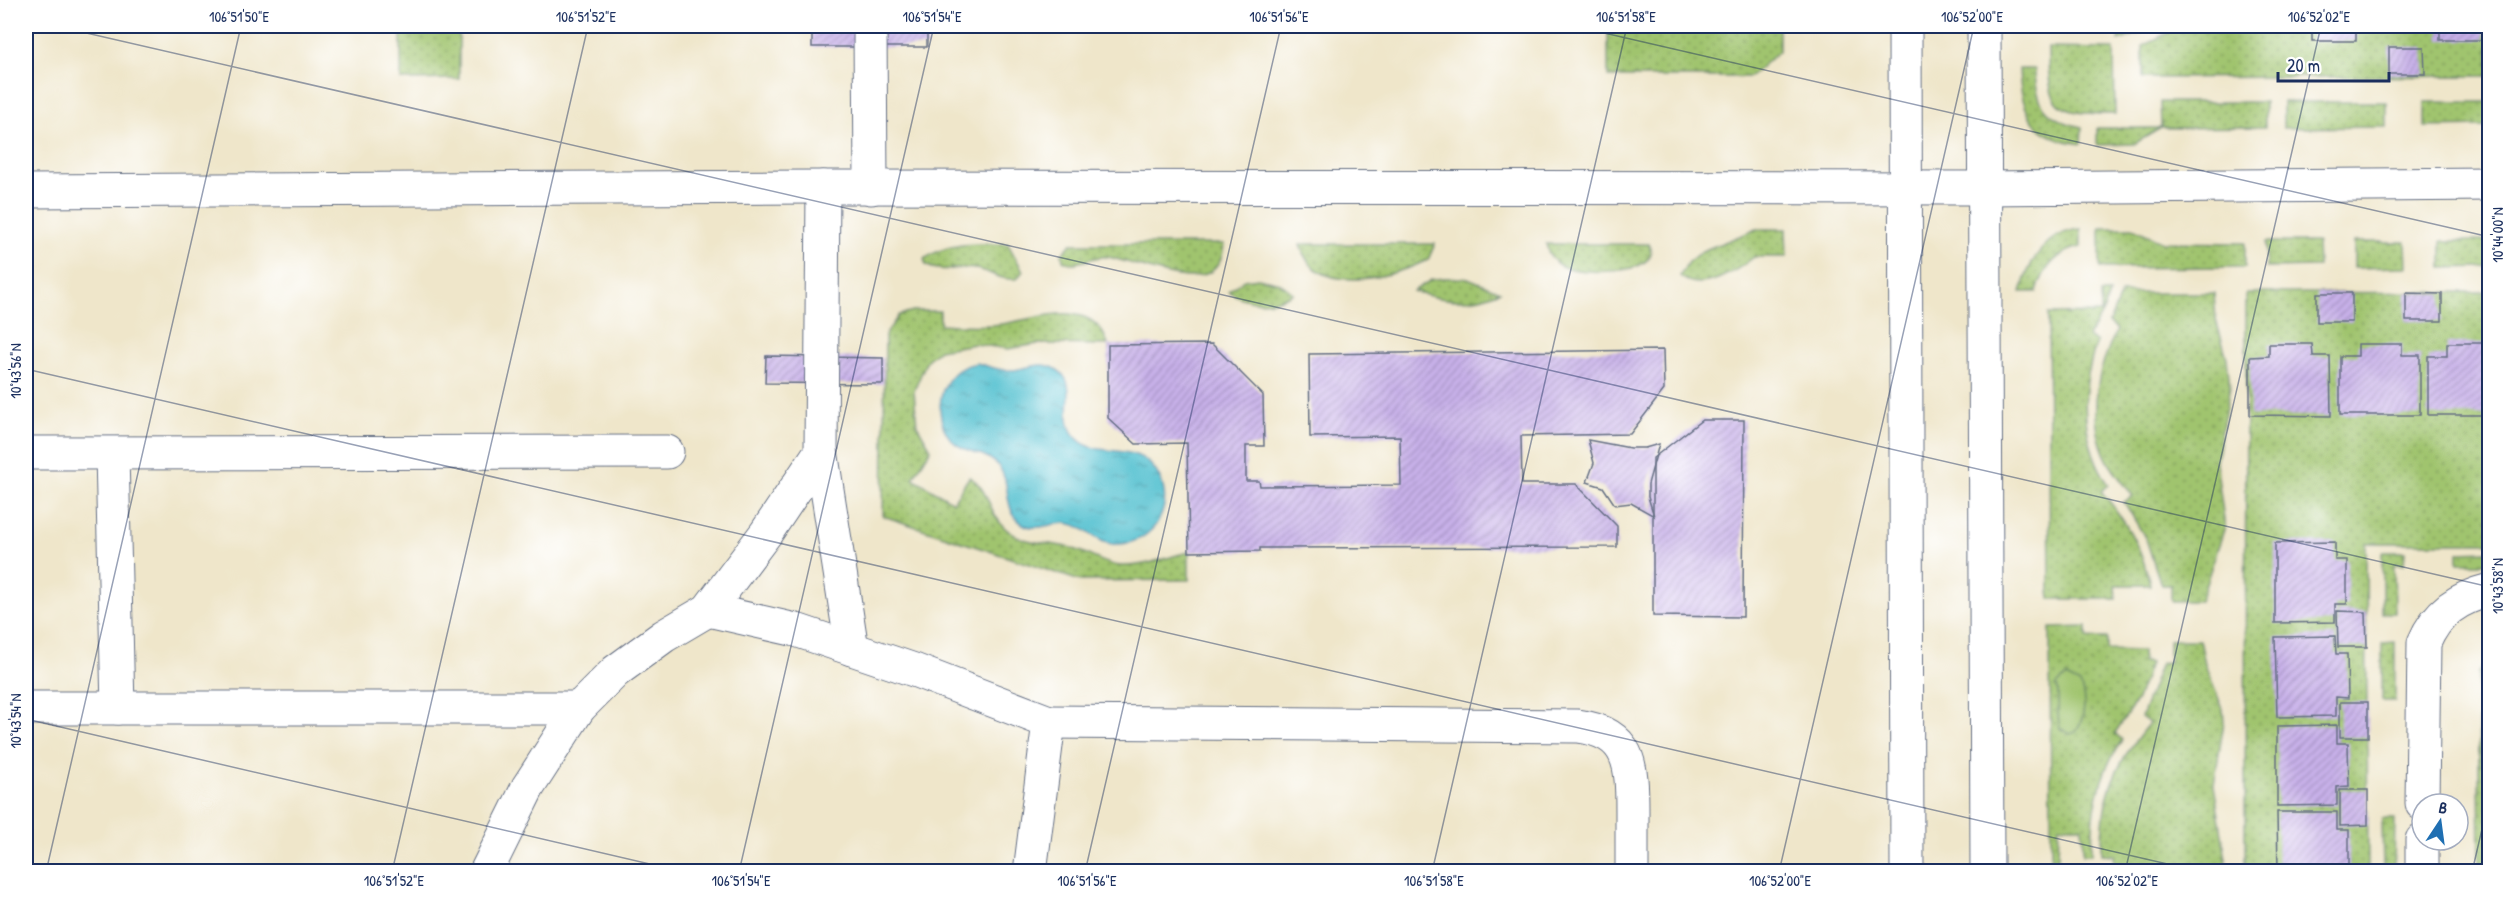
<svg xmlns="http://www.w3.org/2000/svg" width="2515" height="897" viewBox="0 0 2515 897" font-family="'Patrick Hand',sans-serif">
  <defs>
    <pattern id="grass-dots" width="8" height="8" patternUnits="userSpaceOnUse" patternTransform="scale(1.5)"><rect width="8" height="8" fill="#a0c46e"/><path d="M2 2h.1M6 6h.1" fill="none" stroke="#82a05e" stroke-width="1.8" stroke-linecap="round"/></pattern>
    <pattern id="water-ripples" width="26" height="14" patternUnits="userSpaceOnUse" patternTransform="scale(1.5)"><rect width="26" height="14" fill="#55c1d0"/><path d="M2 4q2-2 4 0t4 0M15 11q2-2 4 0t4 0" fill="none" stroke="#469dac"/></pattern>
    <pattern id="building-hatch" width="6" height="6" patternUnits="userSpaceOnUse" patternTransform="scale(1.5)"><rect width="6" height="6" fill="#c8b1e9"/><path d="M-1 1l2-2M0 6l6-6M5 7l2-2" fill="none" stroke="#a290c0"/></pattern>
  </defs>
  <rect width="100%" height="100%" fill="#fff"/>
  <filter id="ink" filterUnits="userSpaceOnUse"><feTurbulence type="fractalNoise" baseFrequency=".0167" numOctaves="2"/><feDisplacementMap in="SourceGraphic" scale="12" xChannelSelector="R" yChannelSelector="G"/><feConvolveMatrix kernelMatrix="1 2 1 2 8 2 1 2 1" color-interpolation-filters="sRGB"/></filter>
  <filter id="wash" filterUnits="userSpaceOnUse"><feTurbulence type="fractalNoise" baseFrequency=".008" numOctaves="4" result="noise"/><feDisplacementMap in="SourceGraphic" scale="24" xChannelSelector="R" yChannelSelector="G"/><feGaussianBlur stdDeviation="1.35" result="paint"/><feColorMatrix in="noise" values="0 0 0 0 0 0 0 0 0 0 0 0 0 0 0 0 0 1.4 0 .05"/><feComposite in="paint" operator="in"/></filter>
  <g filter="url(#wash)">
    <rect width="100%" height="100%" fill="#efe6ca"/>
    <!-- grass -->
    <g fill="url(#grass-dots)" stroke="#5e7a66" stroke-width="1.5">
      <polygon points="401,26 459,26 459,79 401,80"/>
      <polygon points="1608,26 1779,26 1779,51 1750,77 1608,77"/>
      <polygon points="2047,26 2159,26 2119,41 2119,31 2047,30"/>
      <polygon points="2180,26 2489,26 2489,76 2143,78 2143,46"/>
      <path d="M2048,48L2114,49L2115,114C2054,114 2048,109 2048,48Z"/>
      <path d="M2019,69H2035C2036,105 2045,119 2082,127L2081,144C2033,138 2021,114 2019,69Z"/>
      <polygon points="2160,102 2265,102 2265,127 2161,128 2134,144 2097,145 2097,128 2161,128"/>
      <polygon points="2283,102 2387,102 2387,127 2283,128"/>
      <polygon points="2425,102 2489,102 2489,126 2425,127"/>
      <polygon points="2100,228 2133,228 2163,242 2245,243 2245,267 2100,268"/>
      <path d="M1757,229H1786L1787,257H1754C1738,270 1701,295 1680,276L1688,262L1702,251Z"/>
      <path d="M2081,229V247C2057,252 2043,269 2037,292H2021C2028,262 2046,232 2081,229Z"/>
      <polygon points="2442,241 2489,241 2489,267 2442,268"/>
      <polygon points="2266,242 2317,242 2318,267 2266,268"/>
      <polygon points="2354,242 2406,242 2407,267 2354,268"/>
      <path d="M1008,244L1023,271L1017,279C1000,281 990,271 975,269C958,266 941,274 926,265L924,259C950,241 977,244 1008,244Z"/>
      <path d="M1071,244H1224C1220,307 1138,261 1107,257C1092,255 1075,269 1063,260L1062,254Z"/>
      <path d="M1300,244H1435L1428,260C1392,277 1314,299 1300,244Z"/>
      <path d="M1546,244H1649L1651,253C1646,276 1579,274 1561,266C1552,261 1548,253 1546,244Z"/>
      <path d="M1258,278L1280,283L1293,293C1273,306 1247,304 1228,291L1244,280Z"/>
      <path d="M1442,278H1468L1500,291C1471,305 1442,301 1413,291L1431,280Z"/>
      <polygon points="2489,292 2489,543 2366,543 2368,869 2366,872 2245,872 2246,293"/>
      <path d="M2101,293H2109C2107,309 2096,323 2088,337L2097,343C2079,390 2081,443 2109,485L2101,491C2125,519 2143,549 2150,585H2115L2116,599H2050L2048,314L2101,313Z"/>
      <path d="M2121,293H2214L2216,320L2227,358L2230,387L2216,461L2225,527L2200,601H2171V585H2161L2146,539L2124,502L2133,496C2123,482 2110,469 2104,453C2088,413 2097,367 2117,330L2109,323Z"/>
      <path d="M940,311V324C960,325 981,327 1001,324C1035,320 1094,294 1108,345L1038,344L1008,349L975,344L939,350L927,360L914,391L917,425L931,449L913,478L953,502L969,477C989,487 988,513 1005,528C1025,546 1050,541 1074,549C1090,554 1104,565 1121,566C1144,567 1167,557 1189,552V580L1080,581L883,516L885,335L899,315L913,311Z"/>
      <polygon points="2489,551 2489,563 2458,563 2458,552"/>
      <polygon points="2382,552 2405,552 2404,564 2394,564 2395,613 2382,613"/>
      <path d="M2087,627V638H2107V650L2142,651V662L2150,663L2137,700L2115,733L2122,740C2098,775 2092,812 2092,854H2083L2082,826H2059L2058,860L2051,859L2050,628Z"/>
      <path d="M2169,640H2200L2206,668L2223,709L2224,722L2214,785L2228,871H2172L2171,866L2115,867L2114,855L2102,854C2101,797 2113,767 2149,723L2141,717L2161,663L2169,662Z"/>
      <polygon points="2395,642 2395,701 2382,701 2382,643"/>
      <polygon points="2489,660 2490,871 2480,872 2478,672"/>
      <polygon points="2382,819 2395,819 2394,871 2383,871"/>
    </g>
    <!-- park -->
    <path fill="#a0c46e" stroke="#5e7a66" stroke-width="1.5" d="M2066,677L2080,684C2087,701 2085,716 2076,732L2070,734L2060,728C2056,714 2060,700 2057,685Z"/>
    <!-- water -->
    <path fill="url(#water-ripples)" stroke="#387897" stroke-width="1.5" d="M977,363C987,366 997,370 1008,370C1025,371 1039,359 1056,369C1082,385 1058,415 1074,435C1093,460 1128,441 1151,465C1182,499 1156,548 1111,544C1095,542 1086,527 1071,524C1055,520 1038,533 1023,524C1002,511 1012,484 999,467C988,452 969,454 956,444C940,432 937,407 943,390C950,374 960,366 977,363Z"/>
    <g id="blocks">
      <!-- building -->
      <g fill="url(#building-hatch)">
        <rect x="812" y="26" width="115" height="21"/>
        <polygon points="2293,26 2374,26 2374,29 2356,30 2356,41 2312,41 2312,29 2294,28"/>
        <polygon points="2422,26 2490,26 2490,28 2484,28 2484,40 2440,40 2440,28 2422,28"/>
        <polygon points="2389,47 2424,47 2425,74 2389,74"/>
        <rect x="2317" y="293" width="35" height="29"/>
        <polygon points="2406,293 2442,294 2442,321 2406,321"/>
        <polygon points="2447,343 2490,343 2490,415 2428,415 2428,356 2447,356"/>
        <polygon points="1212,344 1263,395 1264,446 1246,446 1246,481 1259,481 1260,486 1401,485 1400,436 1310,437 1309,354 1663,350 1664,390 1630,434 1521,436 1522,484 1576,484 1617,526 1617,547 1260,548 1260,551 1189,552 1187,443 1136,444 1108,418 1108,345"/>
        <polygon points="2269,344 2312,344 2313,356 2330,356 2331,416 2250,415 2250,357 2269,356"/>
        <polygon points="2358,344 2402,344 2402,355 2420,355 2420,415 2340,415 2340,356 2358,356"/>
        <polygon points="766,356 883,358 883,384 765,383"/>
        <polygon points="1702,420 1744,420 1743,617 1653,616 1653,458"/>
        <polygon points="1588,440 1630,448 1645,448 1659,444 1648,484 1648,497 1654,516 1631,503 1615,505 1603,487 1587,482 1594,463"/>
        <polygon points="2335,542 2335,560 2347,560 2347,604 2335,604 2335,622 2275,623 2275,543"/>
        <polygon points="2337,611 2366,612 2367,647 2338,647"/>
        <polygon points="2335,636 2336,654 2347,654 2348,698 2336,697 2336,716 2277,717 2275,637"/>
        <rect x="2340" y="702" width="28" height="35"/>
        <polygon points="2337,725 2337,743 2348,743 2349,786 2337,787 2337,805 2277,806 2277,726"/>
        <polygon points="2340,790 2368,790 2368,825 2340,826"/>
        <polygon points="2277,812 2337,812 2337,830 2349,830 2349,872 2278,872"/>
      </g>
    </g>
  </g>
  <g filter="url(#ink)">
    <use href="#blocks" fill-opacity="0" stroke="#656f84" stroke-width="1.5"/>
    <g fill="none" stroke-linecap="round" stroke-linejoin="round">
      <defs>
        <g id="street">
          <polyline points="870,26 871,188"/>
          <polyline points="821,451 852,649"/>
          <polyline points="26,453 667,452"/>
          <polyline points="112,454 118,708"/>
          <polyline points="708,610 796,630 914,670 1049,722 1030,872"/>
          <polyline points="26,708 579,708"/>
          <path d="M1049,722L1578,726C1631,733 1632,765 1632,811C1632,831 1632,851 1632,872"/>
          <path d="M2422,804L2424,643C2437,612 2458,598 2490,590"/>
          <polyline points="2422,840 2422,872"/>
          <polyline points="486,872 528,787 579,708 616,671 664,636 708,610 766,533 821,451 823,187"/>
        </g>
        <g id="secondary">
          <polyline points="1905,26 1907,872"/>
          <polyline points="1984,26 1987,872"/>
          <polyline points="26,191 823,187 1985,188 2490,184"/>
        </g>
      </defs>
      <!-- street casing -->
      <use href="#street" stroke="#656f84" stroke-width="35"/>
      <!-- secondary casing -->
      <use href="#secondary" stroke="#656f84" stroke-width="35"/>
      <!-- street -->
      <use href="#street" stroke="#fff" stroke-width="33"/>
      <!-- secondary -->
      <use href="#secondary" stroke="#fff" stroke-width="33"/>
    </g>
  </g>
  <!-- ticks -->
  <path fill="none" stroke="#1b2f5e" stroke-width="1.5" stroke-opacity="0.45" d="M56,26L2490,587M1574,26L2490,237M26,369L2202,872M26,719L684,872M46,872L241,26M392,872L588,26M739,872L934,26M1085,872L1281,26M1432,872L1627,26M1779,872L1974,26M2125,872L2321,26M2472,872L2490,795"/>
  <!-- margin -->
  <rect width="2515" height="897" fill="none" stroke="#fff" stroke-width="66"/>
  <!-- north arrow -->
  <g transform="translate(2440 822) rotate(13)"><circle r="28" fill="#ffffff" stroke="#a4acbf" stroke-width="1.5"/>
  <path d="M0-4.5L10 22L0 15L-10 22Z" fill="#1f6fb2"/>
  <text y="-9" font-size="16" font-weight="bold" text-anchor="middle" fill="#1b2f5e">B</text>
  </g>
  <!-- scale -->
  <path d="M2278 72v9h111v-9" fill="none" stroke="#1b2f5e" stroke-width="3"/>
  <text x="2287" y="72" font-size="18" fill="#1b2f5e" stroke="#ffffff" stroke-width="4.5" paint-order="stroke">20 m</text>
  <rect x="33" y="33" width="2449" height="831" fill="none" stroke="#1b2f5e" stroke-width="2"/>
  <g font-size="15" text-anchor="middle" fill="#1b2f5e">
    <text x="239" y="22">106°51'50"E</text>
    <text x="586" y="22">106°51'52"E</text>
    <text x="932" y="22">106°51'54"E</text>
    <text x="1279" y="22">106°51'56"E</text>
    <text x="1626" y="22">106°51'58"E</text>
    <text x="1972" y="22">106°52'00"E</text>
    <text x="2319" y="22">106°52'02"E</text>
    <text transform="translate(2498 235) rotate(-90)" y="5">10°44'00"N</text>
    <text transform="translate(16 371) rotate(-90)" y="5">10°43'56"N</text>
    <text transform="translate(2498 586) rotate(-90)" y="5">10°43'58"N</text>
    <text transform="translate(16 721) rotate(-90)" y="5">10°43'54"N</text>
    <text x="394" y="886">106°51'52"E</text>
    <text x="741" y="886">106°51'54"E</text>
    <text x="1087" y="886">106°51'56"E</text>
    <text x="1434" y="886">106°51'58"E</text>
    <text x="1780" y="886">106°52'00"E</text>
    <text x="2127" y="886">106°52'02"E</text>
  </g>
</svg>
